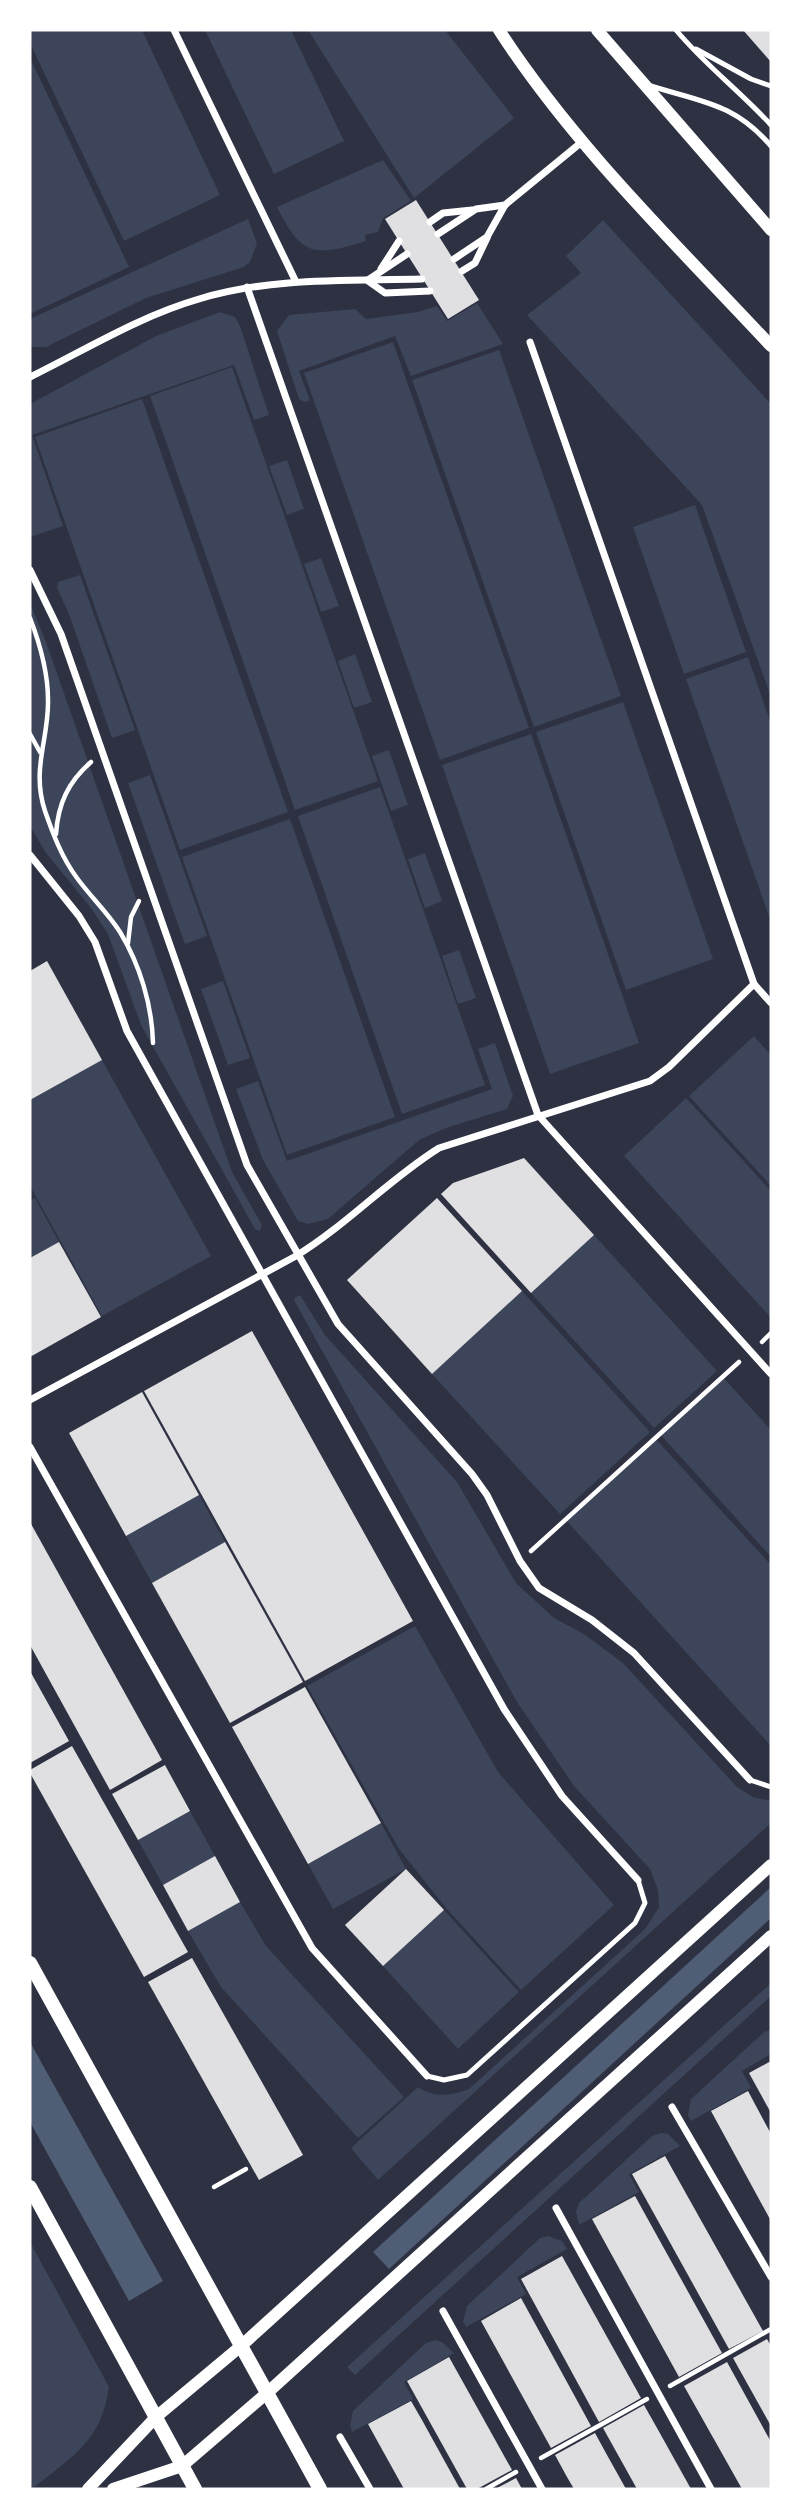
<svg xmlns="http://www.w3.org/2000/svg" width="801" height="2519" viewBox="0 0 801 2519" font-family="'Varela Round',sans-serif">
  <rect width="100%" height="100%" fill="#2d3142"/>
  <!-- green -->
  <g fill="#3c4559">
    <polygon points="30,30 142,30 220,195 124,241 30,43"/>
    <polygon points="205,30 291,30 344,141 274,174"/>
    <polygon points="308,30 445,30 514,118 414,198"/>
    <polygon points="30,58 129,267 30,314"/>
    <path d="M383,160L411,201L383,218L378,232L365,235L366,241C314,257 302,257 277,207Z"/>
    <polygon points="248,219 257,243 250,262 244,267 146,298 46,347 30,347 30,319"/>
    <polygon points="603,220 771,404 771,697 702,505 527,315 581,273 566,256"/>
    <polygon points="477,303 503,344 411,376 395,336 299,371 310,400 305,402 299,399 277,331 289,315 355,309 366,319 418,312 437,306 447,321"/>
    <polygon points="220,312 235,317 240,326 269,415 254,420 234,365 32,435 63,526 30,537 30,404 156,336"/>
    <polygon points="393,342 529,728 440,760 304,373"/>
    <polygon points="499,350 621,696 534,727 412,380"/>
    <polygon points="232,367 378,781 295,810 150,396"/>
    <polygon points="142,399 288,812 180,850 35,437"/>
    <polygon points="287,460 304,509 287,515 269,466"/>
    <polygon points="695,505 746,652 684,674 633,527"/>
    <polygon points="321,558 339,606 321,612 304,564"/>
    <polygon points="80,575 135,730 112,738 69,614 57,588 58,582"/>
    <polygon points="30,603 46,642 232,1172 262,1225 260,1231 255,1229 141,1025 108,934 91,908 46,853 30,826"/>
    <polygon points="355,654 372,702 354,708 338,661"/>
    <polygon points="748,657 771,724 771,922 686,679"/>
    <polygon points="623,702 713,959 626,990 536,732"/>
    <polygon points="531,734 639,1043 550,1074 442,765"/>
    <polygon points="389,750 408,805 391,811 372,756"/>
    <polygon points="150,775 207,936 185,944 128,783"/>
    <polygon points="380,787 485,1085 402,1114 298,816"/>
    <polygon points="290,819 395,1117 287,1155 182,857"/>
    <polygon points="425,853 442,901 425,908 408,859"/>
    <polygon points="459,950 476,998 458,1004 442,956"/>
    <polygon points="223,981 250,1058 228,1065 201,989"/>
    <polygon points="754,1036 771,1055 771,1186 689,1096"/>
    <polygon points="495,1043 513,1096 507,1109 446,1128 419,1140 328,1219 308,1224 298,1221 263,1160 236,1089 258,1081 287,1161 492,1089 478,1049"/>
    <polygon points="102,1060 211,1256 102,1316 30,1186 30,1100"/>
    <polygon points="686,1098 771,1191 771,1318 624,1156"/>
    <polygon points="35,1198 59,1242 30,1258 30,1201"/>
    <polygon points="594,1235 717,1371 654,1428 531,1293"/>
    <polygon points="522,1291 650,1432 560,1514 432,1374"/>
    <path d="M300,1295L325,1335L457,1482L516,1583L554,1618L584,1634L623,1663L737,1787L753,1797L771,1801V1823L378,2180L351,2148L418,2087C434,2098 451,2096 469,2089L645,1929L659,1907L658,1890L650,1869L574,1786L517,1702L295,1302L294,1298Z"/>
    <polygon points="721,1375 771,1430 771,1557 659,1433"/>
    <polygon points="654,1437 771,1565 771,1746 565,1519"/>
    <polygon points="199,1495 225,1542 152,1583 126,1536"/>
    <polygon points="415,1626 498,1772 614,1905 521,1990 446,1908 399,1849 307,1686"/>
    <polygon points="190,1811 215,1856 163,1885 138,1840"/>
    <polygon points="381,1823 406,1869 333,1909 308,1864"/>
    <polygon points="240,1902 266,1946 404,2097 358,2138 221,1987 188,1931"/>
    <polygon points="444,1910 519,1992 458,2049 383,1966"/>
    <polygon points="771,1983 771,1996 355,2375 347,2367"/>
    <polygon points="771,2030 771,2054 742,2071 751,2088 691,2121 688,2115 691,2099 764,2032"/>
    <polygon points="661,2133 668,2134 680,2146 629,2174 639,2192 579,2225 576,2212 579,2203 652,2136"/>
    <polygon points="548,2236 562,2241 567,2249 517,2277 526,2294 466,2327 463,2321 467,2306 540,2238"/>
    <path d="M30,2242L109,2387C101,2442 74,2455 33,2488L30,2482Z"/>
    <polygon points="435,2340 442,2342 454,2353 404,2382 413,2399 352,2432 350,2426 353,2411 426,2343"/>
  </g>
  <!-- water -->
  <g fill="#4f5d75">
    <polygon points="771,1887 771,1918 389,2269 373,2252"/>
    <polygon points="30,2042 163,2281 129,2301 30,2122"/>
  </g>
  <!-- building -->
  <g fill="#e0e0e3">
    <polygon points="743,30 771,30 771,62"/>
    <polygon points="416,200 479,300 448,319 385,219"/>
    <polygon points="47,961 102,1060 30,1100 30,971"/>
    <polygon points="524,1158 594,1235 531,1293 441,1194 453,1183"/>
    <polygon points="437,1198 522,1291 432,1374 347,1280"/>
    <polygon points="59,1242 101,1317 30,1357 30,1258"/>
    <polygon points="252,1331 413,1621 305,1681 144,1391"/>
    <polygon points="142,1392 199,1495 126,1536 69,1433"/>
    <polygon points="30,1522 162,1760 110,1790 30,1645"/>
    <polygon points="225,1542 303,1682 230,1723 152,1583"/>
    <polygon points="30,1671 69,1741 30,1763"/>
    <polygon points="305,1687 381,1823 308,1864 232,1727"/>
    <polygon points="72,1746 188,1952 144,1977 30,1773 30,1770"/>
    <polygon points="165,1765 190,1811 138,1840 112,1794"/>
    <polygon points="215,1856 240,1902 188,1931 163,1885"/>
    <polygon points="406,1869 444,1910 383,1966 345,1925"/>
    <polygon points="192,1958 303,2155 259,2180 148,1982"/>
    <polygon points="771,2061 771,2113 749,2073"/>
    <polygon points="748,2091 771,2134 771,2221 711,2111"/>
    <polygon points="665,2156 763,2331 729,2349 632,2174"/>
    <polygon points="635,2196 722,2353 679,2377 592,2219"/>
    <polygon points="562,2256 641,2398 599,2422 521,2279"/>
    <polygon points="521,2298 591,2426 551,2448 481,2321"/>
    <polygon points="767,2339 771,2346 771,2426 733,2358"/>
    <polygon points="449,2357 512,2470 477,2489 467,2489 407,2381"/>
    <polygon points="727,2362 771,2442 771,2489 742,2489 684,2386"/>
    <polygon points="411,2401 422,2420 460,2489 404,2489 379,2444 368,2424"/>
    <polygon points="644,2405 657,2428 691,2489 637,2489 603,2428"/>
    <polygon points="595,2433 607,2455 626,2489 574,2489 567,2477 555,2455"/>
    <polygon points="516,2478 522,2489 495,2489"/>
  </g>
  <g fill="none" stroke-linecap="round" stroke-linejoin="round">
    <!-- path -->
    <g stroke="#fff" stroke-width="4.5">
      <path d="M30,618C40,644 48,672 48,700C49,739 31,769 45,811C53,834 62,858 77,878C90,896 108,913 120,932C140,965 152,1005 153,1043"/>
      <polyline points="30,734 40,752"/>
      <path d="M56,834C58,804 68,782 91,762"/>
      <polyline points="128,943 131,917 139,901"/>
      <polyline points="762,1342 771,1333"/>
      <polyline points="531,1551 739,1362"/>
      <polyline points="214,2187 246,2169"/>
      <polyline points="670,2386 771,2329"/>
      <polyline points="541,2458 647,2399"/>
      <polyline points="486,2489 516,2472"/>
    </g>
    <!-- service -->
    <g stroke="#fff" stroke-width="5">
      <path d="M676,30C705,65 741,92 771,125"/>
      <polyline points="696,49 751,79 771,86"/>
      <path d="M648,85C700,102 733,102 771,146"/>
      <polyline points="750,1780 771,1787"/>
      <polyline points="427,2076 444,2080 467,2075 635,1923 645,1903 638,1880"/>
    </g>
    <!-- minor -->
    <g stroke="#fff" stroke-width="7">
      <polyline points="174,30 296,282"/>
      <polyline points="430,222 443,213 472,210"/>
      <polyline points="438,234 476,209 505,205"/>
      <polyline points="454,259 487,237 505,205 583,141"/>
      <polyline points="381,269 399,241"/>
      <polyline points="462,271 475,263 487,238"/>
      <polyline points="368,280 407,254"/>
      <polyline points="368,281 385,293 430,291"/>
      <polyline points="247,287 538,1115 771,1374"/>
      <polyline points="530,342 754,984 771,1003"/>
      <path d="M30,377C85,350 140,316 199,299C271,277 348,281 422,279"/>
      <polyline points="30,570 61,634 247,1165 338,1324 472,1474 487,1495 520,1561 539,1588 592,1620 634,1653 750,1780"/>
      <polyline points="30,855 79,916 95,942 127,1031 504,1709 562,1796 638,1880"/>
      <path d="M30,1400L296,1256C348,1224 388,1180 439,1148L650,1081L669,1067L754,984"/>
      <polyline points="30,1447 312,1948 427,2076"/>
      <polyline points="672,2107 771,2277"/>
      <polyline points="556,2208 711,2489"/>
      <polyline points="443,2311 542,2489"/>
      <polyline points="340,2437 370,2489"/>
    </g>
    <!-- tertiary -->
    <g stroke="#fff" stroke-width="12">
      <path d="M499,30C574,146 677,245 771,346"/>
      <polyline points="597,30 771,230"/>
      <polyline points="88,2489 156,2417 241,2346 771,1865"/>
      <polyline points="113,2489 182,2466 267,2393 771,1936"/>
    </g>
    <!-- secondary -->
    <g stroke="#fff" stroke-width="14">
      <polyline points="30,1963 320,2489"/>
      <polyline points="30,2187 195,2489"/>
    </g>
  </g>
  <!-- border -->
  <rect width="801" height="2519" fill="none" stroke="#ffffff" stroke-width="63"/>
</svg>
